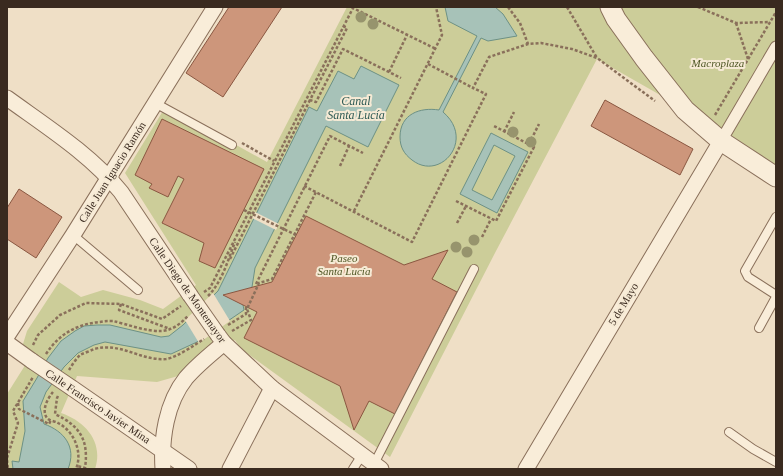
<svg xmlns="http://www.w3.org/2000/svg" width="783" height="476" viewBox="0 0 783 476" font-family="Georgia,serif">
  <rect width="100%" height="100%" fill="#efdfc6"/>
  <!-- green -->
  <path fill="#cccd99" d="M347,7H776V165L732,136L597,59L496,251L390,457L240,348L235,340L201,358L178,376L157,382L77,376L61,413C85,421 104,442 95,469H7V394L24,367L23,344L27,331L59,282L81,297L103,290L140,300L163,309L196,285L125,173L166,106L267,162Z"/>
  <!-- water -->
  <g fill="#a7c2b8" stroke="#6d9185" fill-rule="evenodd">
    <path d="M445,7H495L503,14L517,36L488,41L481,38L443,112C476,140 440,182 412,160C404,154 400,147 400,137C400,114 420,107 439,110L477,36L448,21Z"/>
    <path d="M361,66L399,85L368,147L326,126L255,268L252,287L243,305L244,310L197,342L171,354L105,342L94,345L78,353L64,367L46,392L40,407L44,424C64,431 77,447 68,469H13L12,461L19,462L25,431L23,401L37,378L48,358L61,341L75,331L84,326L97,325H110L161,337L169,336L183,325L218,291L309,107L317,111L338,71L354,79Z"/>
    <path d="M491,133L528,152L497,213L460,194ZM494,145L515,156L492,200L472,190Z"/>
  </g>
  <!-- pier -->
  <g fill="#efdfc6">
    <polygon points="255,212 279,224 276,230 252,218"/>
    <polygon points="213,293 230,321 199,343 185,320"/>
  </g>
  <!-- building -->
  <g fill="#cd967b" stroke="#8a5741">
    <polygon points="229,7 282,7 223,97 186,73"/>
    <polygon points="605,100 693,149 680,175 591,126"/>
    <polygon points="162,119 264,169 215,268 199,261 204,243 162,223 184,179 178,176 168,197 149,188 152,184 135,175"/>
    <polygon points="19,189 62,217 36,258 7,239 7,208"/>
    <polygon points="306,216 404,265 448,250 432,279 457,292 395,414 369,401 354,430 340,386 244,338 257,312 223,295 272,282"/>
  </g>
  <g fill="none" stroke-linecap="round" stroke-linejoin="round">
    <defs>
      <g id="service">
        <polyline points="155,103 232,145"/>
        <polyline points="776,217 745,271 748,277 776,295"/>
        <polyline points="73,235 138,290"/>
        <polyline points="759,328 776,297"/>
        <polyline points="729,432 753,449 776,462"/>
        <polyline points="374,464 474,269"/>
        <polyline points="353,469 362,455"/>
      </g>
      <polyline id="pedestrian" points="721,141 776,47"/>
      <g id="minor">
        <path d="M7,98C47,127 90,154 121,192L190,295"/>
        <polyline points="218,335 224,343 272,388 381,469"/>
        <polyline points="7,336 73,235 215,7"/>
        <polyline points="7,343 32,361"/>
        <polyline points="72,388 189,469"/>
        <path d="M163,469C161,439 166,403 186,378C197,365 211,354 224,343"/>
        <polyline points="230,469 272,388"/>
        <polyline points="526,469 721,141"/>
      </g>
      <polyline id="tertiary" points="610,7 616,19 644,58 685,110 721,141 776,177"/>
    </defs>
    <!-- service casing -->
    <use href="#service" stroke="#8a705b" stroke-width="10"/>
    <!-- pedestrian casing -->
    <use href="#pedestrian" stroke="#8a705b" stroke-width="13"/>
    <!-- minor casing -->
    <use href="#minor" stroke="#8a705b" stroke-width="17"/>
    <!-- tertiary casing -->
    <use href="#tertiary" stroke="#8a705b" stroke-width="21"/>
    <!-- path -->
    <g stroke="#8a705b" stroke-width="2.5" stroke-dasharray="3 2" stroke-linecap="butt">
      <polyline points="508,7 520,23 528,44"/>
      <polyline points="567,7 597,58"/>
      <polyline points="698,7 736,23 770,22"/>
      <polyline points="736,23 748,59"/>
      <polyline points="343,26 347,28 310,100 316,102 343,49 401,78"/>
      <polyline points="428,64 473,88"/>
      <polyline points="389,72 407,35"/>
      <polyline points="715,115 776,12"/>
      <polyline points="504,132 514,112"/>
      <polyline points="242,143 274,161"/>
      <polyline points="529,144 539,124"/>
      <polyline points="340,166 349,146"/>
      <polyline points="304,186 412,242 486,94 473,88 489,57 528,44 541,43 572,49 597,58 655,101"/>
      <polyline points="456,201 496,221 534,147 494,126"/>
      <polyline points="354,211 442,35 436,7"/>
      <polyline points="457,223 466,206"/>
      <polyline points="482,237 491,219"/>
      <polyline points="230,259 310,100"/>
      <polyline points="256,284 330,136 363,153"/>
      <polyline points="204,292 210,288 353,8 436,49"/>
      <path d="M208,296C222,282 228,260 235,242"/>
      <polyline points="121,304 119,310 170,329"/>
      <polyline points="228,325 246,314 246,306"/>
      <polyline points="232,331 251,320 247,309 259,283 272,279 316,192"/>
      <polyline points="33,345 38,335 60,315 86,303 121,304 162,319 181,306"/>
      <path d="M46,354C59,334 77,324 100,322C104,321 108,321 113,321C126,324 148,332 161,331C172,331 181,323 188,316"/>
      <path d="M69,370C72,365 76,359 80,355C84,353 90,351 94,349C122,342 140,361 166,359C176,358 196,344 204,339"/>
      <path d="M53,392C48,398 41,410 47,418C49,421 55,421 58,423C74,431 83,452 76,469"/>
      <path d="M58,396L57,398L55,414C80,426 89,440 85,468L77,466"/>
      <polyline points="18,403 19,409 49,424 51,420"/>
      <polyline points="7,458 18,423 13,411 33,377"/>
      <polyline points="7,460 8,469"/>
    </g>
    <!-- service -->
    <use href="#service" stroke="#f9edd9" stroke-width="8"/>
    <!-- pedestrian -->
    <use href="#pedestrian" stroke="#f9edd9" stroke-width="11"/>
    <!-- minor -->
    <use href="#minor" stroke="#f9edd9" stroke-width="15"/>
    <!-- tertiary -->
    <use href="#tertiary" stroke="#f9edd9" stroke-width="19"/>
    <defs>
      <g id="minor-bridge">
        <polyline points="190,295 218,335"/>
        <polyline points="32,361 72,388"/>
      </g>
    </defs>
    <!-- minor-bridge casing -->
    <use href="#minor-bridge" stroke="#8a705b" stroke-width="17" stroke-linecap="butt"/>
    <!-- path-bridge -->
    <polyline stroke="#8a705b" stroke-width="2.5" stroke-dasharray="3 2" stroke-linecap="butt" points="244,210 296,235"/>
    <!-- minor-bridge -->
    <use href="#minor-bridge" stroke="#f9edd9" stroke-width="15"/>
  </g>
  <!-- trees -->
  <g fill="#97946d">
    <circle cx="361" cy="17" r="5.5"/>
    <circle cx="373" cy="24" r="5.5"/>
    <circle cx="513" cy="132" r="5.5"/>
    <circle cx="531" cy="142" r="5.5"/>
    <circle cx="474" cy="240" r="5.5"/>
    <circle cx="456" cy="247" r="5.5"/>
    <circle cx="467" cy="252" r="5.5"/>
  </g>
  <g text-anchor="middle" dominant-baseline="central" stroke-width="4" stroke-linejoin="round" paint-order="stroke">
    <!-- park labels -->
    <g font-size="11" font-style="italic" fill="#4f5725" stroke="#f6ead5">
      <text x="718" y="63">Macroplaza</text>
      <text x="344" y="258">Paseo<tspan x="344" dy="13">Santa Lucía</tspan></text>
    </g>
    <!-- street labels -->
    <g font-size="11" fill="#3a2a1f" stroke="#f6ead5">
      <text transform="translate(112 172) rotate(-58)">Calle Juan Ignacio Ramón</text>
      <text transform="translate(188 290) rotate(55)">Calle Diego de Montemayor</text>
      <text transform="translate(623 304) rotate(-59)">5 de Mayo</text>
      <text transform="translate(98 406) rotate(34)">Calle Francisco Javier Mina</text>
    </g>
    <!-- water labels -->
    <g font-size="12" font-style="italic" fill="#2e5a54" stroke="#f6ead5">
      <text x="356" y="101">Canal<tspan x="356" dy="14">Santa Lucía</tspan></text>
    </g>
  </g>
  <!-- border -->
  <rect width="783" height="476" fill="none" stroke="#3a2a1f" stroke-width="16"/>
</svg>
